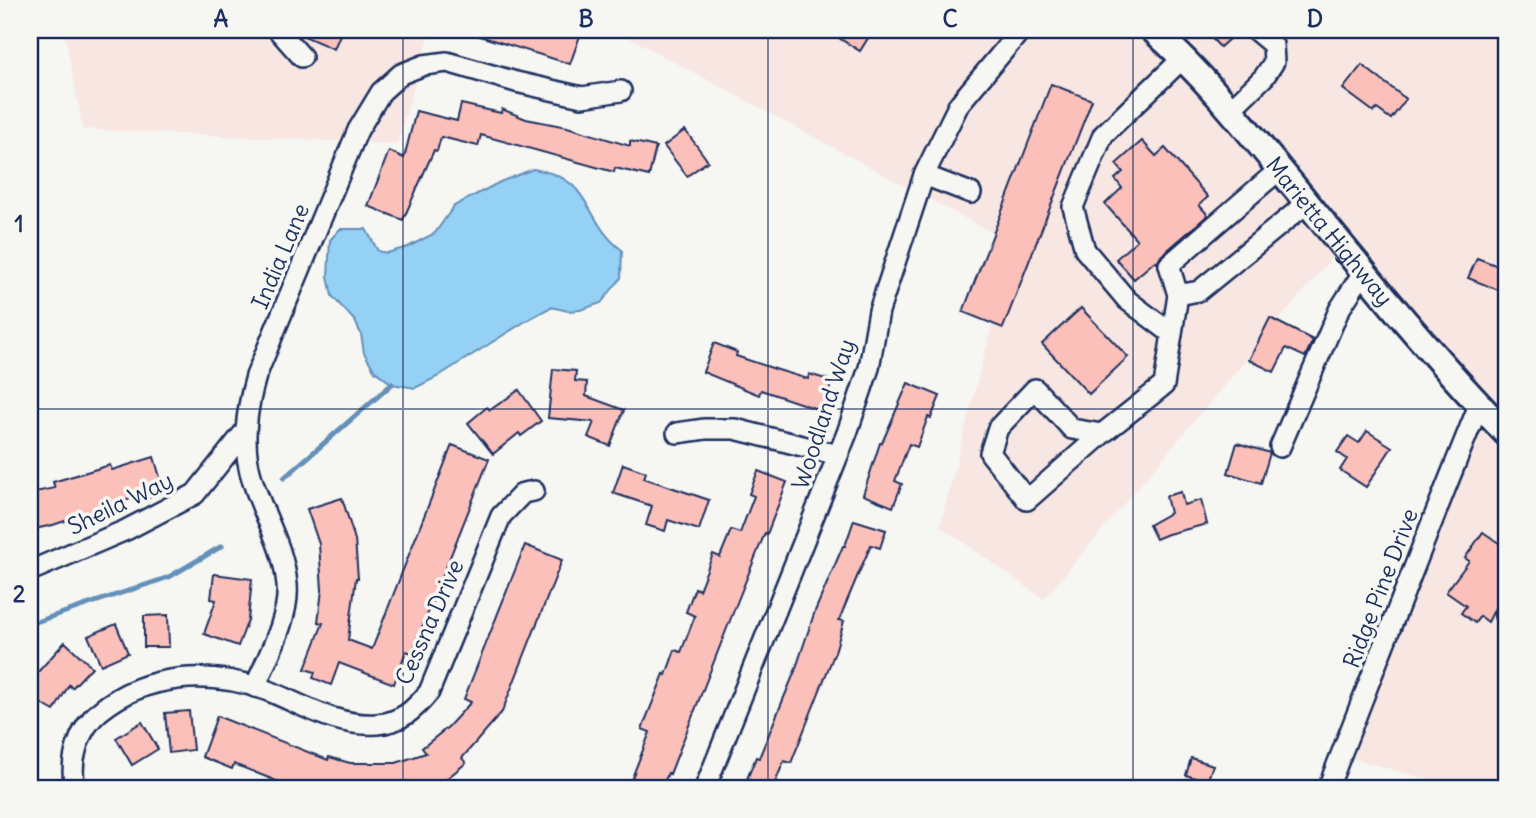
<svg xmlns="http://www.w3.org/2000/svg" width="1536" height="818" viewBox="0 0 1536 818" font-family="Delius,sans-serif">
  <rect width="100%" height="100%" fill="#f6f6f2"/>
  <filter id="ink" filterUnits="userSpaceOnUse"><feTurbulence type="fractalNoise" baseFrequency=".0143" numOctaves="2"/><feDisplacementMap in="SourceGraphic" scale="14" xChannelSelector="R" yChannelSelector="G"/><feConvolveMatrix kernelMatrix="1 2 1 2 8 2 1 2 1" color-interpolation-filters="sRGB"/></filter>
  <g filter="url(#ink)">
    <!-- built -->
    <g fill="#f8e6e2">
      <polygon points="64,30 431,30 397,144 83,129"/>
      <polygon points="615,30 1506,30 1506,788 1458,788 1344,756 1482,404 1346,241 1044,599 940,526 1013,244"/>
    </g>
    <!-- water -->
    <path fill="#95d0f5" stroke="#6490b9" stroke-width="2" d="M533,169C594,177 582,220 622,250L621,278L601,303L580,310L568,311L551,307L529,319L437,377L415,388L392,384L375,371L364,353L361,334L355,321L332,296L328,276L330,240L340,229H366L378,251L387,253L408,247L435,233L454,206L500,182Z"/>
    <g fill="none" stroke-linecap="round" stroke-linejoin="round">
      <!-- stream -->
      <g stroke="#6490b9" stroke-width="5">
        <polyline points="284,478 392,384"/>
        <polyline points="30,624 169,577 222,546"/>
      </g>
    </g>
    <!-- building -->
    <g fill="#fcc0bb" stroke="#1b2f5e" stroke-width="2">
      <polygon points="294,30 342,30 334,49 297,33"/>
      <polygon points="470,30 582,30 570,64 470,33"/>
      <polygon points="826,30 873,30 860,51"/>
      <polygon points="1204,30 1239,30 1220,47"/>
      <polygon points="1362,65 1406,99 1391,119 1377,109 1374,112 1343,89"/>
      <polygon points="1051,84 1092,100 1003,328 963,312"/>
      <polygon points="461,104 501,113 502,109 526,119 567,127 630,146 630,141 656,147 649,176 615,168 614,172 481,135 478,146 441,137 437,151 434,150 403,220 368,206 389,151 404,158 416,111 457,121"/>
      <polygon points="685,130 708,161 687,176 664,146"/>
      <polygon points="1142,141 1156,156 1165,148 1208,197 1199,205 1208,215 1161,256 1157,263 1155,261 1134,279 1116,259 1137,240 1105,204 1122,188 1115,179 1123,172 1116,164"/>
      <polygon points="1477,258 1506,269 1506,293 1468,278"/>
      <polygon points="1081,308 1128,357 1089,394 1042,344"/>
      <polygon points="1270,318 1313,340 1305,357 1286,348 1274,372 1249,360"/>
      <polygon points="714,343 737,352 736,356 778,370 808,379 809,374 832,381 823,411 761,390 759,395 703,372"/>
      <polygon points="553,369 576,371 575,381 587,382 586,396 624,410 610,446 588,437 594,422 548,418"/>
      <polygon points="908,383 940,396 931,418 928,417 917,447 909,444 895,481 902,484 893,507 863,495 880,443 882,443"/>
      <polygon points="519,390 541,421 521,436 519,433 493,454 468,423 487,407 490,410"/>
      <polygon points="1367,431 1392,447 1366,487 1340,470 1347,459 1337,452 1348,436 1359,443"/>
      <polygon points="1237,443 1270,453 1261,483 1228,473"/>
      <polygon points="452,445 489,459 412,653 406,651 394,684 339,663 331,685 313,678 315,672 305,669 323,623 318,622 322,590 319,544 307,509 342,498 355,540 358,578 356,578 348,640 372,649"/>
      <polygon points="154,457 163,487 149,491 151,497 135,502 133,498 53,525 30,530 30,493 55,488 53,482 110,465 112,470"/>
      <polygon points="623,464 646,472 644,478 709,500 699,530 668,520 665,531 646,525 652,506 613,493"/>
      <polygon points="758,471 787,482 767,534 765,533 738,600 670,774 668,773 662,788 628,788 650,732 642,729 664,674 666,675 675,650 681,652 695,616 686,612 695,588 699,590 713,554 720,557 731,530 740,533 754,496 749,494"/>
      <polygon points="1181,492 1184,505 1201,500 1207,524 1168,534 1156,539 1149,525 1170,513 1166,496"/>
      <polygon points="854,520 886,530 880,548 871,545 857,577 839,620 844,621 835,652 791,763 784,761 773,788 746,788 750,780 747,779 756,757 759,758 795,671 815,611 843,546 845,546"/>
      <polygon points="1483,532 1506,548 1506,596 1495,608 1488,622 1480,616 1475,623 1461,613 1466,606 1446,592 1469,561 1465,558"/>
      <polygon points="525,545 562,560 502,712 462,758 466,763 435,788 294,788 234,764 232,769 202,757 217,716 328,760 329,757 350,763 396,763 426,753 422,748 448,727 471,702 464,699"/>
      <polygon points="214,574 252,579 248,620 238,646 204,634 216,600 211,599"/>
      <polygon points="168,615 169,647 144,647 144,616"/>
      <polygon points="116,624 128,653 101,665 88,636"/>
      <polygon points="65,642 92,667 72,688 69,685 54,711 30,697 30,669 37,673"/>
      <polygon points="189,711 193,750 169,753 165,713"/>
      <polygon points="142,722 158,749 132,765 116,738"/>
      <polygon points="1191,758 1213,765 1207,782 1186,775"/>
    </g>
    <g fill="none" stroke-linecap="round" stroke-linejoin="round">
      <defs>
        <g id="minor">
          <polyline points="278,30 302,57"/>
          <polyline points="1230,110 1264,77 1274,62 1273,45 1255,30"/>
          <polyline points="924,175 971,193"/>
          <polyline points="1178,295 1199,291 1307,203"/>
          <polyline points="1172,334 1127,300 1085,250 1073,207 1103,135 1182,59"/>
          <polyline points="677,433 705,429 735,429 838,455"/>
          <polyline points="1102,434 1072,429 1035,389 998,428 990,453 1027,500 1102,434 1164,385 1178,295 1169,265 1280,169"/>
          <polyline points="1280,447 1339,310 1364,271"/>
          <polyline points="30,571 126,530 195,494 246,430"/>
          <polyline points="1505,615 1506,615"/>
          <path d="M255,687C267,658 290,617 287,585C284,547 264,517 253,482C241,447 246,411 256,376L358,130L381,92L401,74L424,65L447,62L516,82L582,97L621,91"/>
          <path d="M75,788C69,762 78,729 100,711C146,673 210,670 266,690C302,704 336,727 377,724C402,722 414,710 429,692L501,516L523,493L534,491"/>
          <polyline points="705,788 847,433 869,368 879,311 924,175 959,104 1021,30"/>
          <path d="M1328,788C1378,660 1427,532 1479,405"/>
        </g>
        <g id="major">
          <path id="s1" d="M1153,30C1205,76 1250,133 1295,188C1363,271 1431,356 1506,433"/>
        </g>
      </defs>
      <!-- minor casing -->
      <use href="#minor" stroke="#1b2f5e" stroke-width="24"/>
      <!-- major casing -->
      <use href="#major" stroke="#1b2f5e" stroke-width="30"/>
      <!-- minor -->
      <use href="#minor" stroke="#f6f6f2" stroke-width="19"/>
      <!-- major -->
      <use href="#major" stroke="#f6f6f2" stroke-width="24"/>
    </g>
  </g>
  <!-- grid -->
  <path fill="none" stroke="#1b2f5e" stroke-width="2" stroke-opacity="0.55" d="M403,30V788M768,30V788M1133,30V788M30,409H1506"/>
  <g text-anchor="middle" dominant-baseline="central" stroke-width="7" stroke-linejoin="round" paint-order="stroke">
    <!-- street labels -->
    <g font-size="23" fill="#1b2f5e" stroke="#f6f6f2">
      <text stroke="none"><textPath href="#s1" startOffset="268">Marietta Highway</textPath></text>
      <text transform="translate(280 256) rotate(-67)">India Lane</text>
      <text transform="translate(823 414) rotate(-72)">Woodland Way</text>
      <text transform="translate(120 503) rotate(-26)">Sheila Way</text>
      <text transform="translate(1380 588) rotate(-69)">Ridge Pine Drive</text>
      <text transform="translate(429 622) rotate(-66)">Cessna Drive</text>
    </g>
  </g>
  <!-- margin -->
  <rect width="1536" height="818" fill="none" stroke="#f6f6f2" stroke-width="77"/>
  <rect x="38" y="38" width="1460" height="742" fill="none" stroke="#1b2f5e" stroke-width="2.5"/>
  <g font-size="23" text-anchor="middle" font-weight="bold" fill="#1b2f5e">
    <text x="221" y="27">A</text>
    <text x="586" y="27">B</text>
    <text x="950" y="27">C</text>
    <text x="1315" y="27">D</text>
    <text x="19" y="232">1</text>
    <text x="19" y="602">2</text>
  </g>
</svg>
